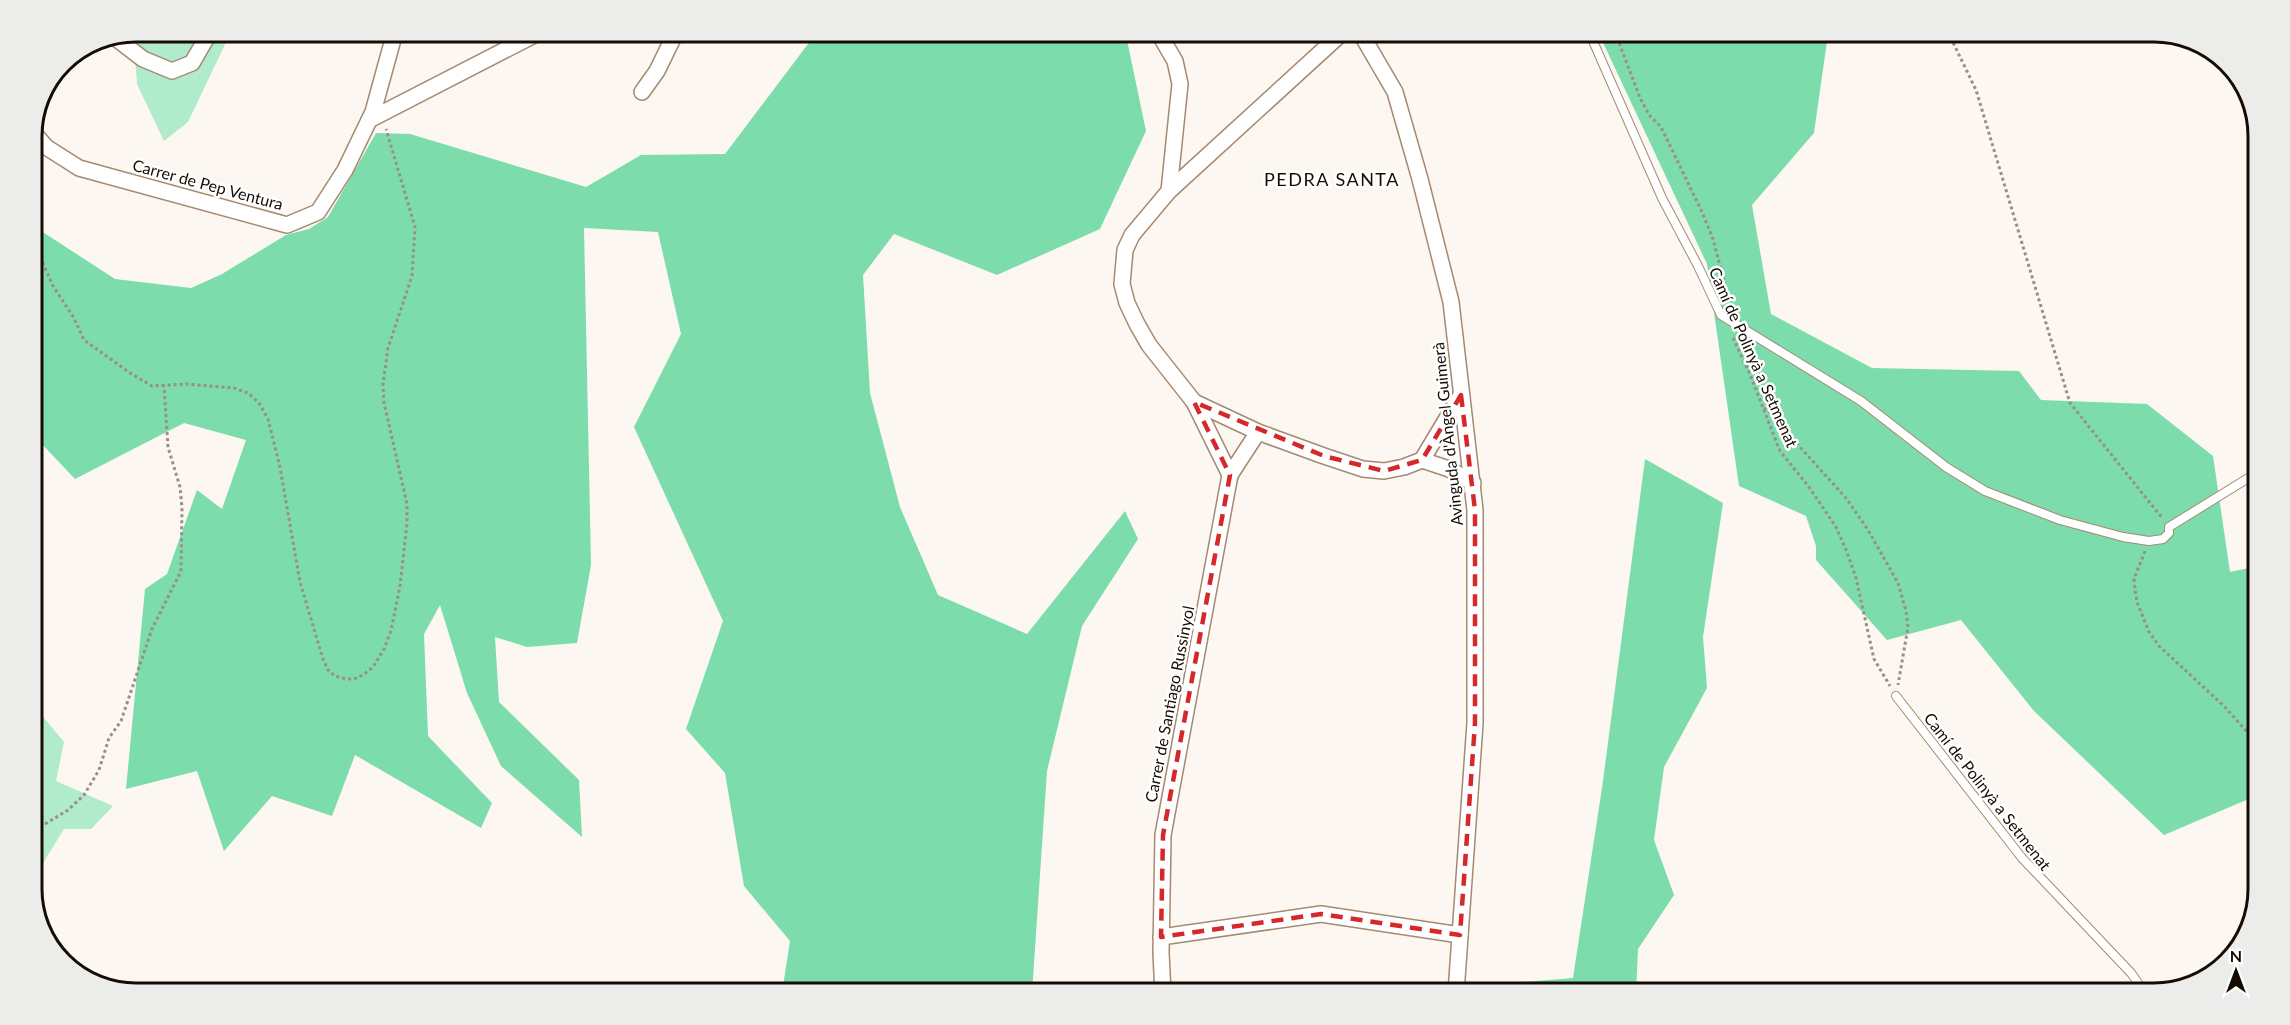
<svg xmlns="http://www.w3.org/2000/svg" width="2290" height="1025" viewBox="0 0 2290 1025" font-family="Lato,sans-serif">
  <rect width="100%" height="100%" fill="#fdf7f1"/>
  <!-- green -->
  <g fill="#b0eccb">
    <polygon points="133,32 231,32 188,122 164,141 137,84"/>
    <polygon points="32,709 40,713 64,742 56,781 113,806 91,829 64,829 32,881"/>
  </g>
  <!-- forest -->
  <g fill="#7cdcab">
    <polygon points="817,32 1118,32 1127,40 1146,131 1100,229 997,275 894,234 863,275 870,393 900,507 938,595 1027,634 1125,511 1138,539 1082,626 1047,771 1032,993 782,993 790,941 744,886 725,773 686,729 723,621 634,427 681,334 658,232 584,228 591,565 577,643 527,647 495,637 499,702 579,780 582,837 501,766 467,693 440,605 424,634 428,736 492,803 481,828 355,755 332,816 272,796 224,851 197,771 126,789 145,589 167,574 197,490 222,509 246,440 184,423 75,479 40,442 32,449 32,225 115,279 191,288 222,274 286,235 309,229 328,217 376,133 410,134 586,187 641,155 725,154"/>
    <polygon points="1598,32 1807,32 1827,41 1814,133 1752,205 1771,314 1872,368 2019,371 2041,400 2147,404 2213,456 2230,572 2258,566 2258,795 2164,835 2034,711 1961,620 1887,640 1816,560 1816,546 1806,516 1739,486 1707,264"/>
    <polygon points="1645,459 1723,503 1703,637 1707,688 1664,767 1654,840 1674,895 1638,949 1636,993 1474,993 1475,986 1573,978 1603,781"/>
  </g>
  <g fill="none" stroke-linecap="round" stroke-linejoin="round">
    <defs>
      <g id="lane">
        <polyline points="1589,32 1662,198 1698,266 1721,315 1861,401 1946,467 1985,491 2060,520 2123,537 2149,541 2163,539 2169,533 2169,527 2258,472"/>
        <polyline points="1896,696 2022,858 2131,973 2145,993"/>
      </g>
      <g id="street">
        <polyline points="1158,32 1175,61 1180,84 1169,191"/>
        <polyline points="1360,32 1395,92 1420,179 1451,302 1475,510 1475,723 1456,993"/>
        <polyline points="113,36 143,59 172,71 192,63 210,32"/>
        <polyline points="642,92 657,71 676,32"/>
        <polyline points="369,120 540,32"/>
        <polyline points="32,131 46,147 79,168 287,225 318,212 345,170 373,112 395,32"/>
        <polyline points="1194,402 1258,432 1324,456 1363,469 1384,471 1404,467 1422,460 1461,395"/>
        <polyline points="1422,460 1449,469 1473,483"/>
        <polyline points="1230,475 1194,402 1149,345 1137,324 1127,303 1122,284 1125,250 1132,235 1169,191 1343,32"/>
        <polyline points="1161,937 1321,914 1460,935"/>
        <polyline points="1163,993 1161,953 1163,835 1230,475 1258,432"/>
      </g>
    </defs>
    <!-- lane casing -->
    <use href="#lane" stroke="#a58a71" stroke-width="10"/>
    <!-- street casing -->
    <use href="#street" stroke="#a58a71" stroke-width="18"/>
    <!-- path -->
    <g stroke="#978f88" stroke-width="3" stroke-dasharray="3 3" stroke-linecap="butt">
      <polyline points="1615,32 1640,98 1649,115 1661,127 1702,212 1713,239 1726,289 1725,295"/>
      <polyline points="1948,32 1976,90 2070,403 2163,519"/>
      <polyline points="32,248 41,259 53,286 74,318 84,340 130,373 152,386 186,384 234,388 248,393 259,403 268,419 280,467 300,582 323,659 328,670 335,676 346,679 354,679 363,675 373,667 384,649 391,631 400,586 407,523 407,504 384,403 383,384 388,348 412,276 415,227 386,129"/>
      <polyline points="1733,338 1749,372 1780,451 1809,487 1836,527 1847,552 1856,578 1874,659 1890,686"/>
      <polyline points="1764,408 1782,423 1799,446 1846,498 1868,530 1898,583 1906,611 1908,627 1898,685"/>
      <polyline points="2145,551 2134,579 2135,590 2137,602 2149,632 2159,646 2225,707 2258,744"/>
      <polyline points="32,836 40,827 68,810 84,795 99,770 109,738 121,721 152,629 181,571 182,508 180,487 168,447 164,386"/>
    </g>
    <!-- lane -->
    <use href="#lane" stroke="#fff" stroke-width="8"/>
    <!-- street -->
    <use href="#street" stroke="#fff" stroke-width="15"/>
  </g>
  <!-- marked area -->
  <path fill="none" stroke="#d62828" stroke-width="4.5" stroke-dasharray="12 8" stroke-linejoin="round" d="M1461,395L1475,510V723L1460,935L1321,914L1161,937L1163,835L1230,475L1194,402L1324,456L1384,471L1422,460Z"/>
  <g text-anchor="middle" dominant-baseline="central" stroke-width="5" stroke-linejoin="round" paint-order="stroke">
    <!-- street labels -->
    <g font-size="16" fill="#160c04" stroke="#fff">
      <text transform="translate(208 184) rotate(15)">Carrer de Pep Ventura</text>
      <text transform="translate(1754 357) rotate(66)">Camí de Polinyà a Setmenat</text>
      <text transform="translate(1447 434) rotate(-96)">Avinguda d'Àngel Guimerà</text>
      <text transform="translate(1169 704) rotate(-79)">Carrer de Santiago Russinyol</text>
      <text transform="translate(1988 791) rotate(52)">Camí de Polinyà a Setmenat</text>
    </g>
    <!-- neighbourhood labels -->
    <g font-size="18" letter-spacing="1.5" fill="#160c04" stroke="#fff">
      <text x="1332" y="179">PEDRA SANTA</text>
    </g>
  </g>
  <!-- crop -->
  <path d="M0 0H2290V1025H0ZM136 42H2154A94 94 0 0 1 2248 136V889A94 94 0 0 1 2154 983H136A94 94 0 0 1 42 889V136A94 94 0 0 1 136 42Z" fill="#ececeb" fill-rule="evenodd"/>
  <path fill="none" stroke="#160c04" stroke-width="3" d="M136 42H2154A94 94 0 0 1 2248 136V889A94 94 0 0 1 2154 983H136A94 94 0 0 1 42 889V136A94 94 0 0 1 136 42Z"/>
  <!-- north arrow -->
  <g transform="translate(2236 971)" stroke="#ffffff" stroke-width="4.5" paint-order="stroke">
  <path d="M0-4.5L10 22L0 15L-10 22Z" fill="#160c04"/>
  <text y="-9" font-size="16" font-weight="bold" text-anchor="middle" fill="#160c04">N</text>
  </g>
</svg>
